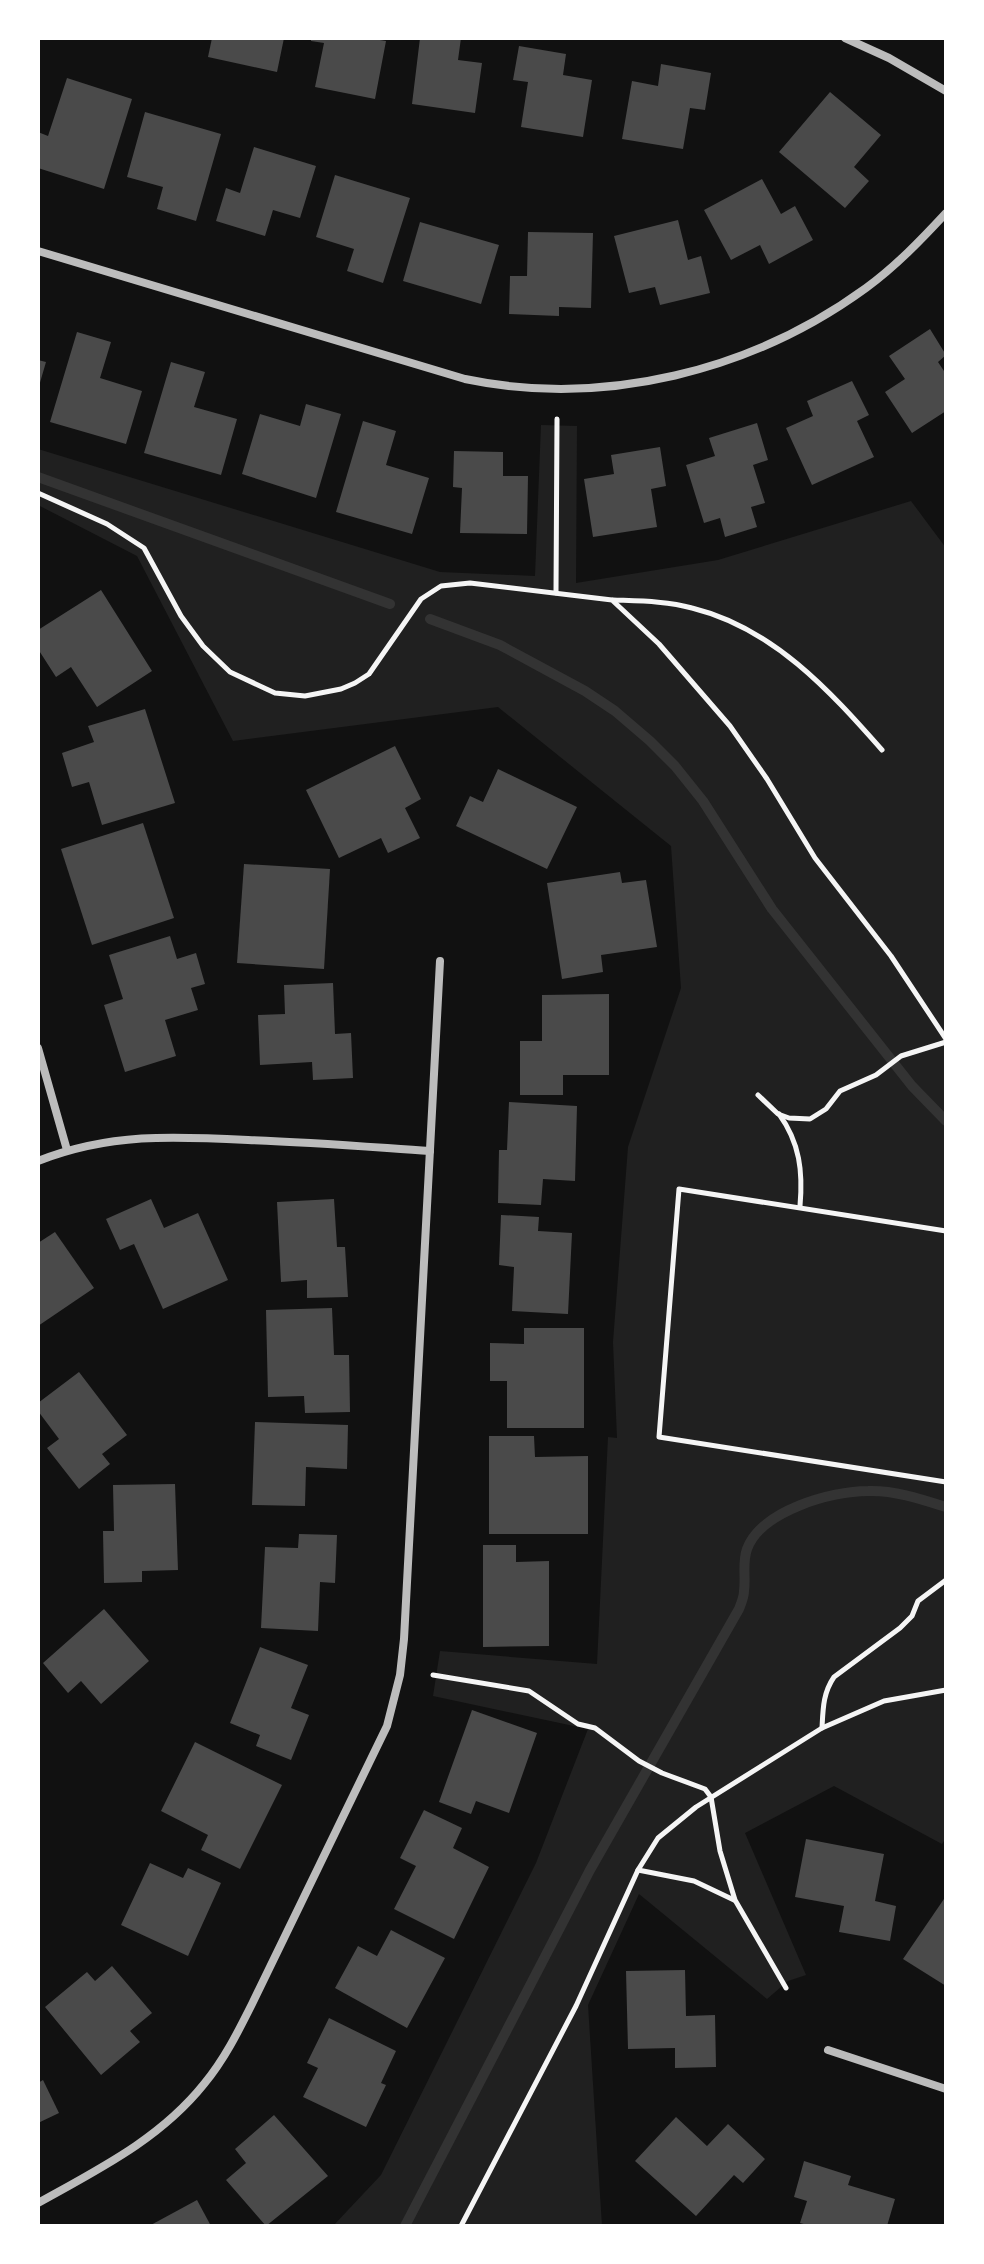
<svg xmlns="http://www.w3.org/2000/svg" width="984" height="2264" viewBox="0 0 984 2264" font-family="Helvetica,sans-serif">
  <rect width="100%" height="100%" fill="#111"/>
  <!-- green -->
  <polygon fill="#202020" points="541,425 577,426 576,583 718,560 911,501 946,548 946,1838 942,1844 834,1786 745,1833 806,1975 788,1981 767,1999 639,1894 588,2005 602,2226 333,2226 381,2175 536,1863 588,1729 433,1696 440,1651 597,1664 608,1437 617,1438 613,1342 628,1147 681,988 671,846 498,707 233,741 137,556 38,505 38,449 440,572 535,576"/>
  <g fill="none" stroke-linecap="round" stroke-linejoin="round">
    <!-- stream -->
    <g stroke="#333" stroke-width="10">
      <polyline points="38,477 390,604"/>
      <polyline points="430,619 500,645 585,691 615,711 650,741 675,766 703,801 772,909 912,1086 946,1121"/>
      <path d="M405,2226L590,1870L739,1609C741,1604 744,1597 744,1591C746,1577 742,1563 747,1549C761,1511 831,1491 868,1491C894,1490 921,1499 946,1507"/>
    </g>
  </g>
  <!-- building -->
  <g fill="#4a4a4a">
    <polygon points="212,38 284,38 277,72 208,57"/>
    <polygon points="311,38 368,38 386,41 375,99 315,87 324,43 311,41"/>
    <polygon points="420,38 461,38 458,60 482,63 475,113 412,104"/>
    <polygon points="519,46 566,54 563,75 592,80 583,137 521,127 528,82 513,80"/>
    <polygon points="661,64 711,73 705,110 690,108 683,149 622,139 632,81 658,86"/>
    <polygon points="67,78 132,99 104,189 38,168 38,132 48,136"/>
    <polygon points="830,92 881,135 854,167 869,181 845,208 779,152"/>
    <polygon points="145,112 221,134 196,221 157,209 163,187 127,177"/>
    <polygon points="254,147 316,166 300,218 273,210 265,236 216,221 226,188 240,193"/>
    <polygon points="335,175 410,198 383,283 347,271 354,249 316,237"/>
    <polygon points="762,179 781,214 795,206 813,240 769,264 760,245 731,260 704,210"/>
    <polygon points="678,220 688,260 701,256 710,293 660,305 655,287 629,293 614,236"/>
    <polygon points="420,222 499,245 481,304 403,281"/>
    <polygon points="528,232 593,233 591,308 559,307 559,316 509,314 510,276 527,276"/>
    <polygon points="930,329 946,355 938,362 946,374 946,411 912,433 885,392 905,379 889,356"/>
    <polygon points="77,332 111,342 100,378 142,391 126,444 50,422"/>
    <polygon points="38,360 46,362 39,386 38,386"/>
    <polygon points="171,362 205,372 194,407 237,419 221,475 144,453"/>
    <polygon points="852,381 869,415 857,421 874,457 812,485 786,428 813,416 807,401"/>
    <polygon points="306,404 341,414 316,498 242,474 260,414 300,426"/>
    <polygon points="363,421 396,431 386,465 429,478 412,534 336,512"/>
    <polygon points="757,423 768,460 753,465 765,503 751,507 757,527 725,537 720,518 704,523 686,465 715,456 709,438"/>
    <polygon points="660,447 666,486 651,489 657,527 593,537 584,479 614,474 611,455"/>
    <polygon points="454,451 503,452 503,476 528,476 527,534 460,533 462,488 453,487"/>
    <polygon points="101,590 152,671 97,707 71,667 56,677 38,649 38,630"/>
    <polygon points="145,709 175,803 102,825 89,782 72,787 62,753 94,742 88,726"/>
    <polygon points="395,746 421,799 405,808 420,838 388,853 381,838 339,858 306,790"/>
    <polygon points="498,769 577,807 547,869 456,826 470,796 483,802"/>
    <polygon points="143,823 174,918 92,945 61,849"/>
    <polygon points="244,864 330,869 324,969 237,963"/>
    <polygon points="620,872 622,883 646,880 657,947 601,955 603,972 562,979 547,883"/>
    <polygon points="170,936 177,959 196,953 205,984 191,988 198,1010 165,1020 176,1056 125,1072 104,1005 123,999 109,955"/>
    <polygon points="333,983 335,1034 351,1033 353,1078 313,1080 312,1062 260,1065 258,1015 285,1014 284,985"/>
    <polygon points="609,994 609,1075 563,1075 563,1095 520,1095 520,1041 542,1041 542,995"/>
    <polygon points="509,1102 577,1106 575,1181 543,1179 541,1205 498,1203 499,1150 507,1150"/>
    <polygon points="151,1199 164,1228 198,1213 228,1280 163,1309 134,1244 120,1250 106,1219"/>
    <polygon points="334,1199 337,1247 345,1247 348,1297 307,1298 307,1280 281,1282 277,1202"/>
    <polygon points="501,1215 539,1217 538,1231 572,1233 568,1314 512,1311 514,1267 499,1265"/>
    <polygon points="55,1232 94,1288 38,1326 38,1243"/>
    <polygon points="332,1308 334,1355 349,1355 350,1412 305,1413 304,1396 268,1397 266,1310"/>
    <polygon points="524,1328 584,1328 584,1428 507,1428 507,1381 490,1381 490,1343 524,1344"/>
    <polygon points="79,1372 127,1435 102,1454 110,1464 79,1489 47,1448 59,1439 38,1411 38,1403"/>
    <polygon points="255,1422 348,1425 347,1469 306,1467 305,1506 252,1505"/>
    <polygon points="489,1436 534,1436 535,1457 588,1456 588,1534 489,1534"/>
    <polygon points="175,1484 178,1570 142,1571 142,1582 104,1583 103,1531 114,1531 113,1485"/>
    <polygon points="299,1534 337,1535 335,1583 320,1582 318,1631 261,1628 265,1547 298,1548"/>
    <polygon points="483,1545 516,1545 516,1562 549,1561 549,1646 483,1647"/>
    <polygon points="104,1609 149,1661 101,1704 81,1681 68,1693 43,1663"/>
    <polygon points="260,1647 308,1665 291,1708 309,1715 291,1760 256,1746 260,1735 230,1723"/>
    <polygon points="472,1710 537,1733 509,1813 476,1801 471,1814 439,1802"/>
    <polygon points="195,1742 282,1785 240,1869 201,1850 208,1835 161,1811"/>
    <polygon points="424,1810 462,1828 453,1848 489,1867 454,1939 394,1909 416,1866 400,1858"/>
    <polygon points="806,1839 884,1854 875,1901 896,1906 890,1941 839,1932 844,1906 795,1897"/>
    <polygon points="150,1863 183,1878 188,1868 221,1883 188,1956 121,1925"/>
    <polygon points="946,1896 946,1986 903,1959"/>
    <polygon points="391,1930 445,1958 407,2028 335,1988 358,1946 377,1956"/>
    <polygon points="112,1966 152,2013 130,2031 140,2042 101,2075 45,2007 87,1972 95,1981"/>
    <polygon points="685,1970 686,2016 715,2015 716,2067 675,2068 675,2048 628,2049 626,1971"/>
    <polygon points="329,2018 396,2051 381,2083 386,2085 366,2127 303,2097 318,2068 307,2063"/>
    <polygon points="43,2080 59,2113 38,2123 38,2083"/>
    <polygon points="274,2115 328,2176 266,2226 226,2180 246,2163 235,2149"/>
    <polygon points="676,2117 707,2146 728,2124 765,2159 743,2183 734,2175 696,2216 635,2161"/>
    <polygon points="804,2161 851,2176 848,2185 895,2199 887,2226 811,2226 800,2223 807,2201 794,2197"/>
    <polygon points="197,2200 211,2226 149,2226"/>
  </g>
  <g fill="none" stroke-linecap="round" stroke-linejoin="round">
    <!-- path -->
    <g stroke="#f5f5f5" stroke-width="5">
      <polyline points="38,493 107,524 144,548 181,616 203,646 230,672 275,693 305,696 341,689 355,683 369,674 421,599 441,586 470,583 612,600 659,644 730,726 767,779 815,858 891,956 946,1039"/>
      <polyline points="556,593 557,419"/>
      <path d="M613,600C639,601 667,601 692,608C773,628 829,690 882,750"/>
      <polyline points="758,1095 778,1114 789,1118 810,1119 826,1109 840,1091 876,1075 901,1056 946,1042"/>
      <path d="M779,1114C800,1143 803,1172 800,1206"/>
      <polyline points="946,1231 679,1189 659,1437 946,1482"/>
      <polyline points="433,1675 529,1691 578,1724 595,1728 639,1761 662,1773 705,1789 711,1797 720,1851 735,1900 786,1988"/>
      <path d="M822,1728C823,1709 823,1693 834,1677L900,1628L912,1616L918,1601L946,1580"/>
      <polyline points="638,1870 694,1881 734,1900"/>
      <polyline points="461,2226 576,2006 638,1870 658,1838 696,1807 822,1728 884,1701 946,1690"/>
    </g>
    <!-- minor -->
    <g stroke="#bcbcbc" stroke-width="8">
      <polyline points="845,38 889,58 946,91"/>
      <path d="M38,251L465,379C604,408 752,371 866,288C896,266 921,240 946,213"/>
      <polyline points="38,1048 67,1150"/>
      <path d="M38,1161C109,1133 173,1136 248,1140C309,1142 370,1147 430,1151"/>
      <polyline points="828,2050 946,2089"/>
      <path d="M38,2203C99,2169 160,2139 204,2084C224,2060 238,2032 252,2004L387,1726L400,1675L404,1639L440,961"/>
    </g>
  </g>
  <!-- border -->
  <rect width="984" height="2264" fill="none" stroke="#ffffff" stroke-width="80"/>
</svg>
